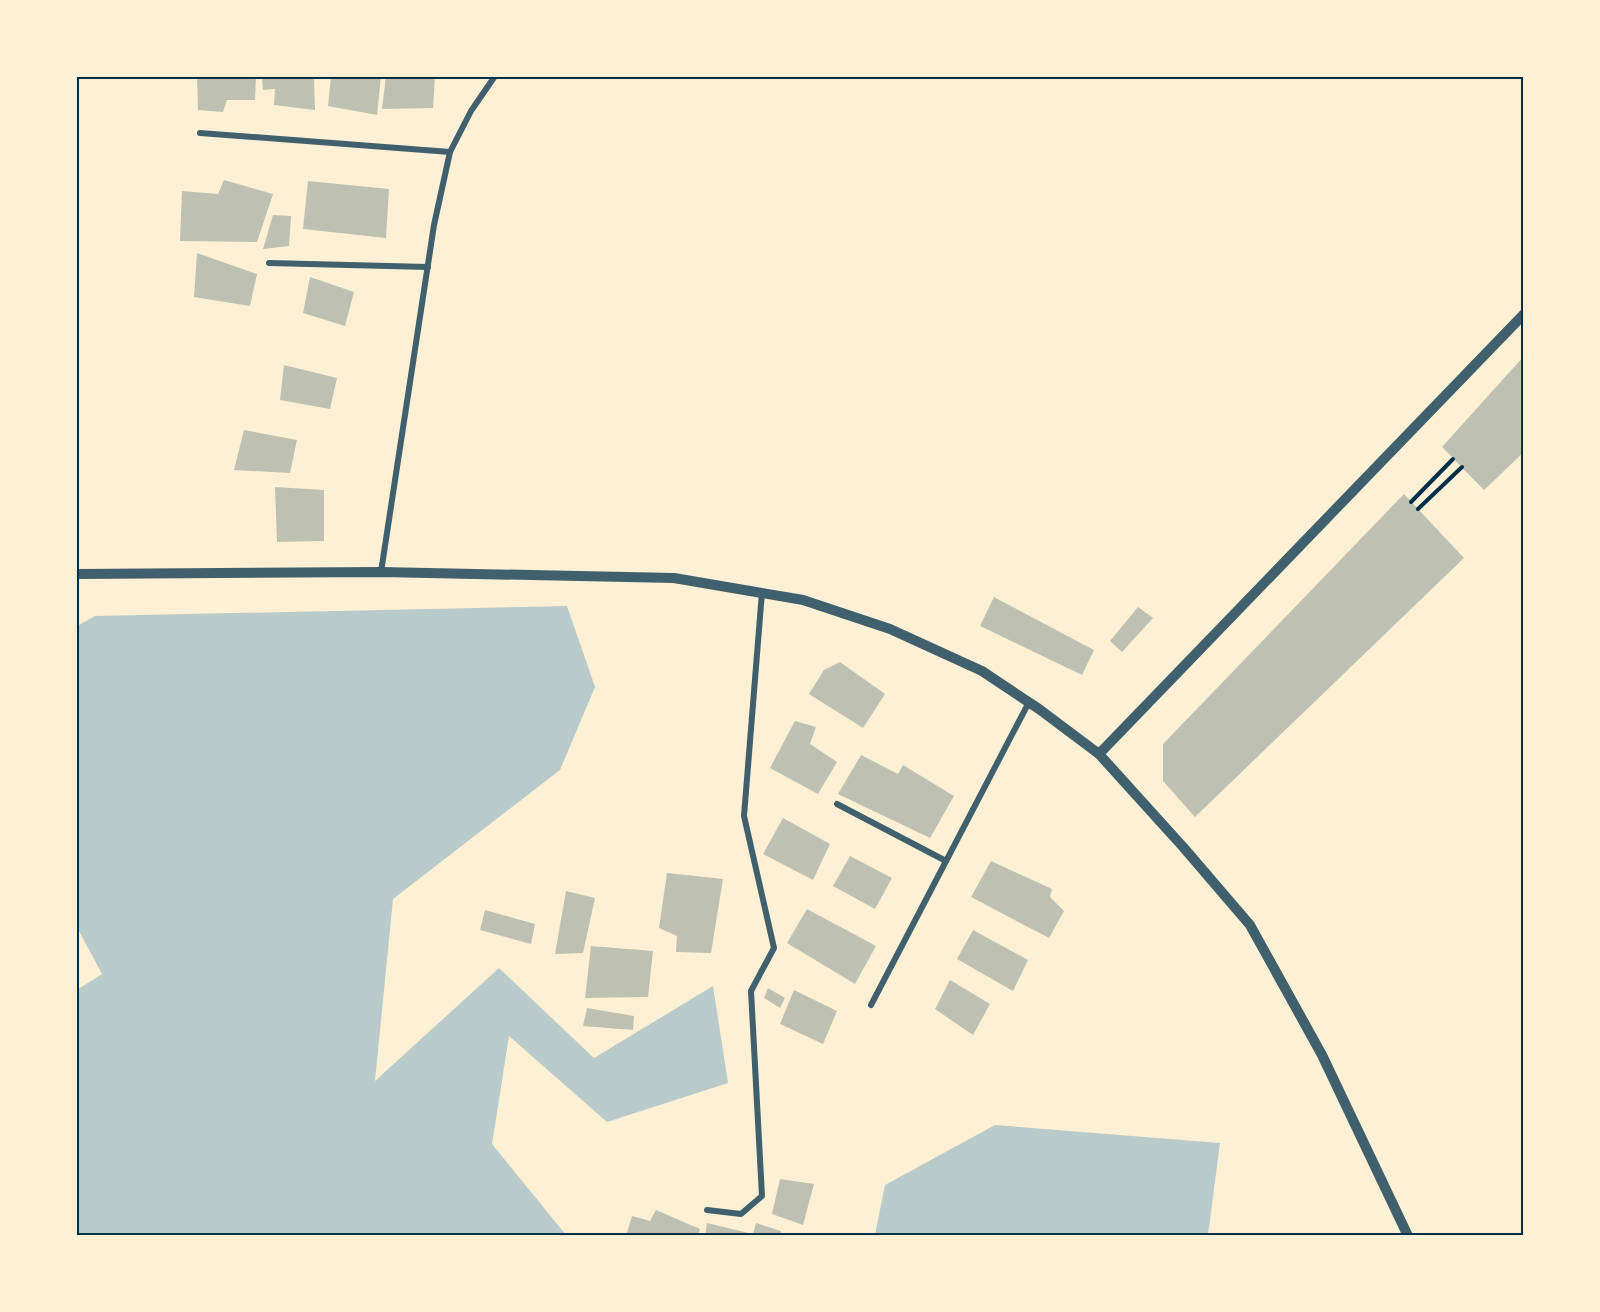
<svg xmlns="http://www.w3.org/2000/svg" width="1600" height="1312" viewBox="0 0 1600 1312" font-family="Manrope,sans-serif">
  <rect width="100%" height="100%" fill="#fdf0d5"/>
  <!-- green -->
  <g fill="#b9caca">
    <polygon points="567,606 595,687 560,770 393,899 375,1081 499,968 594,1058 713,986 728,1083 607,1122 509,1036 492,1144 566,1235 77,1235 77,990 102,974 79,931 77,930 77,626 95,616"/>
    <polygon points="995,1125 1220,1143 1208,1235 875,1235 885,1185"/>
  </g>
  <!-- building -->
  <g fill="#bec0b2">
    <polygon points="197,76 256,76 255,100 227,100 223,112 198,110"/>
    <polygon points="262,76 314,76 315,110 274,105 275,89 263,90"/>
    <polygon points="331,76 381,76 377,115 328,106"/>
    <polygon points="386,76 435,76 433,108 382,109"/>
    <polygon points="224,180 273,194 257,242 180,241 182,191 218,194"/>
    <polygon points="308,181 389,189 386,238 303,229"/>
    <polygon points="273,215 291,216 289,246 263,249"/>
    <polygon points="197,253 257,274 250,306 194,297"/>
    <polygon points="310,277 354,292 345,326 303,313"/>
    <polygon points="1524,356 1524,452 1484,490 1442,447"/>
    <polygon points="284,365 337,378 330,409 280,400"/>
    <polygon points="244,430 297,440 290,473 234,470"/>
    <polygon points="275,487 324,490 324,541 277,542"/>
    <polygon points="1404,494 1464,558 1195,817 1163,781 1163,744"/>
    <polygon points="994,597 1094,650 1082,675 980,626"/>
    <polygon points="1138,607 1153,618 1122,652 1110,641"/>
    <polygon points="840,662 885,694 863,728 809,694 824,670"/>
    <polygon points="795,721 816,727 810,744 837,762 818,794 770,768"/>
    <polygon points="861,755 898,774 903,765 954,796 930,838 838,794"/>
    <polygon points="783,818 830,844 813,880 763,854"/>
    <polygon points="850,856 892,878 875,909 833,886"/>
    <polygon points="991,861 1052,889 1050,897 1064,911 1049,938 971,897"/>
    <polygon points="667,873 723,879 711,953 676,952 677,936 659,928"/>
    <polygon points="566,891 595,898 583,953 555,954"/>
    <polygon points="807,909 876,946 855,984 787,943"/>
    <polygon points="485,910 535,924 531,944 480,930"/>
    <polygon points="973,930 1028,960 1013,991 957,959"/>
    <polygon points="591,946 653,951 648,997 585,998"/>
    <polygon points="950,980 990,1004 973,1035 935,1009"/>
    <polygon points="768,988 785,998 780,1008 764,998"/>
    <polygon points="794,990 837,1011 823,1044 780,1024"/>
    <polygon points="587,1008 634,1016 633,1030 583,1026"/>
    <polygon points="780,1179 814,1184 803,1225 772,1214"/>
    <polygon points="656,1210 700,1229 698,1236 626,1236 632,1216 650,1221"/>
    <polygon points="707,1223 753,1234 756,1223 781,1231 780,1236 705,1236"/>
  </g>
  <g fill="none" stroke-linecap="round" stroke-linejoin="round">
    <!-- path -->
    <g stroke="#003049" stroke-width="4">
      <polyline points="1411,502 1453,459"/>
      <polyline points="1418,509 1462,467"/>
    </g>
    <!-- minor -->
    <g stroke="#3f606c" stroke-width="6">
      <polyline points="200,133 450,152"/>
      <polyline points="269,263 428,267"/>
      <polyline points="381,572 434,225 450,152 471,111 495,76"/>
      <polyline points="837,804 946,861"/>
      <polyline points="871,1005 1029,702"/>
      <polyline points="707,1210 741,1214 762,1196 751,991 774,948 744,816 762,592"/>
    </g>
    <!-- tertiary -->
    <g stroke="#3f606c" stroke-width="10">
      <polyline points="76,574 381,572 674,578 803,600 890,629 982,671 1039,709 1099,754 1184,848 1250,925 1322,1055 1408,1236"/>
      <polyline points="1099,754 1524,314"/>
    </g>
  </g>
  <!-- border -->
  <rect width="1600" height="1312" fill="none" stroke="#fdf0d5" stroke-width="156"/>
  <rect x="78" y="78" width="1444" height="1156" fill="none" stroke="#003049" stroke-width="2"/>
</svg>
